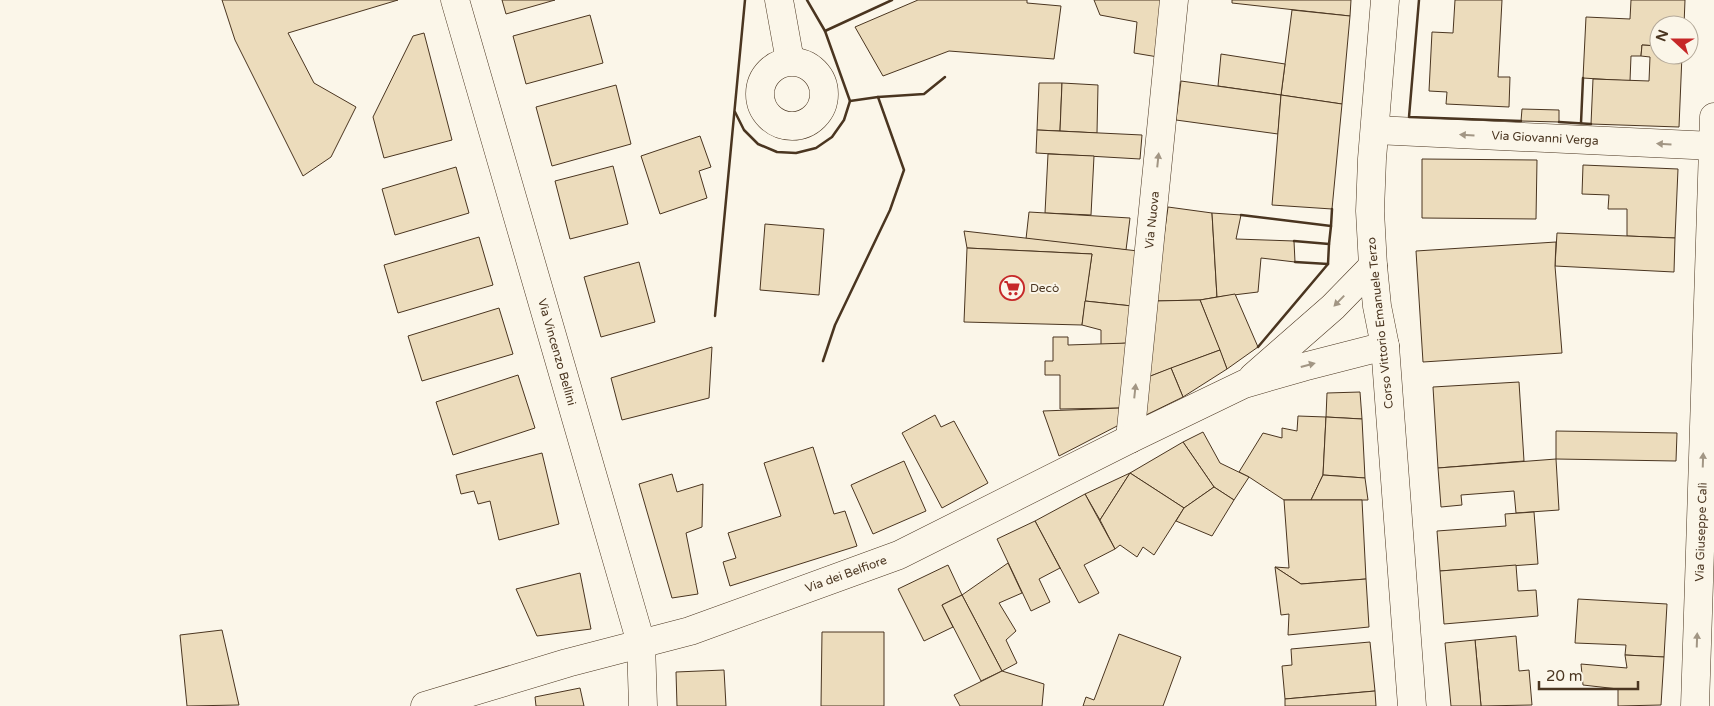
<svg xmlns="http://www.w3.org/2000/svg" width="1714" height="706" viewBox="0 0 1714 706" font-family="'Varela Round',sans-serif">
  <rect width="100%" height="100%" fill="#fbf6e9"/>
  <!-- building -->
  <g fill="#ecdcbc" stroke="#4a3520">
    <polygon points="222,0 398,0 288,33 314,83 356,107 331,157 303,176 235,40"/>
    <polygon points="502,0 555,0 506,14"/>
    <polygon points="918,0 1027,0 1027,3 1061,6 1054,59 949,51 883,76 855,27"/>
    <polygon points="1094,0 1165,0 1158,57 1134,53 1137,22 1100,15"/>
    <polygon points="1232,0 1351,0 1350,16 1232,3"/>
    <polygon points="1455,0 1502,0 1498,77 1510,77 1509,107 1446,104 1447,92 1429,91 1432,32 1453,33"/>
    <polygon points="1631,0 1685,0 1684,25 1659,25 1659,46 1642,45 1641,56 1631,56 1630,81 1583,78 1586,17 1630,19"/>
    <polygon points="1292,10 1350,16 1342,104 1281,95"/>
    <polygon points="590,15 603,63 526,84 513,36"/>
    <polygon points="424,33 452,140 384,158 373,117 413,36"/>
    <polygon points="1642,45 1659,46 1659,55 1682,55 1679,127 1591,124 1593,79 1649,81 1650,57 1641,56"/>
    <polygon points="1221,54 1285,64 1281,95 1218,86"/>
    <polygon points="1181,81 1281,95 1278,134 1176,120"/>
    <polygon points="1039,83 1062,83 1060,131 1037,130"/>
    <polygon points="1062,83 1098,85 1097,133 1060,131"/>
    <polygon points="616,85 631,144 552,166 536,107"/>
    <polygon points="1281,95 1342,104 1332,209 1272,205"/>
    <polygon points="1522,109 1559,110 1559,122 1521,121"/>
    <polygon points="1037,130 1142,135 1140,159 1036,153"/>
    <polygon points="700,136 711,167 699,171 707,198 660,214 641,156"/>
    <polygon points="1048,154 1094,156 1091,215 1045,213"/>
    <polygon points="1422,159 1537,160 1536,219 1422,218"/>
    <polygon points="1583,165 1678,169 1675,238 1627,236 1627,209 1608,209 1609,195 1582,194"/>
    <polygon points="613,166 628,224 570,239 555,181"/>
    <polygon points="456,167 469,213 395,235 382,189"/>
    <polygon points="1168,207 1212,213 1217,297 1200,300 1155,301"/>
    <polygon points="1029,212 1130,218 1126,250 1026,239"/>
    <polygon points="1212,213 1241,215 1236,239 1294,241 1295,262 1261,258 1258,292 1217,297"/>
    <polygon points="765,224 824,229 819,295 760,290"/>
    <polygon points="964,231 1138,251 1132,306 1085,301 1092,254 967,248"/>
    <polygon points="1557,233 1675,238 1674,272 1555,266"/>
    <polygon points="479,237 493,285 398,313 384,265"/>
    <polygon points="1556,242 1555,266 1562,353 1423,362 1416,251"/>
    <polygon points="967,248 1092,254 1082,325 964,322"/>
    <polygon points="639,262 655,322 601,337 584,277"/>
    <polygon points="1235,294 1258,347 1227,369 1200,300"/>
    <polygon points="1200,300 1220,350 1148,377 1155,301"/>
    <polygon points="1085,301 1132,306 1128,343 1101,345 1101,330 1082,325"/>
    <polygon points="499,308 513,354 422,381 408,336"/>
    <polygon points="1053,337 1068,337 1068,345 1128,343 1121,408 1060,409 1060,375 1045,375 1045,361 1053,361"/>
    <polygon points="712,347 709,398 622,420 611,378"/>
    <polygon points="1220,350 1227,369 1183,397 1171,368"/>
    <polygon points="1171,368 1183,397 1144,416 1148,377"/>
    <polygon points="518,375 535,428 453,455 436,402"/>
    <polygon points="1519,382 1524,461 1438,468 1433,387"/>
    <polygon points="1360,392 1362,419 1326,417 1327,393"/>
    <polygon points="1121,408 1119,425 1059,456 1043,411"/>
    <polygon points="935,415 941,427 954,421 988,483 942,508 902,433"/>
    <polygon points="1298,416 1326,417 1323,475 1311,500 1284,500 1249,477 1239,472 1263,433 1282,438 1282,428 1297,431"/>
    <polygon points="1326,417 1362,419 1365,478 1323,475"/>
    <polygon points="1556,431 1677,433 1676,461 1556,459"/>
    <polygon points="1203,432 1220,463 1249,477 1234,500 1214,487 1183,442"/>
    <polygon points="1183,442 1214,487 1184,508 1130,473"/>
    <polygon points="813,447 834,514 845,511 857,546 730,586 723,562 736,558 728,533 781,516 764,463"/>
    <polygon points="542,453 559,524 499,540 490,501 478,504 474,491 461,494 456,475"/>
    <polygon points="1556,459 1559,510 1516,513 1514,491 1461,495 1462,505 1441,507 1438,468"/>
    <polygon points="904,461 926,511 873,534 851,485"/>
    <polygon points="1130,473 1100,520 1085,494"/>
    <polygon points="1130,473 1184,508 1154,555 1143,547 1137,557 1120,545 1115,549 1100,520"/>
    <polygon points="672,474 677,492 703,484 702,527 686,533 698,594 672,598 639,484"/>
    <polygon points="1323,475 1365,478 1368,500 1311,500"/>
    <polygon points="1214,487 1234,500 1212,536 1176,521 1184,508"/>
    <polygon points="1085,494 1115,549 1084,565 1099,593 1079,603 1035,521"/>
    <polygon points="1284,500 1362,500 1366,579 1301,584 1275,567 1289,568"/>
    <polygon points="1534,512 1538,564 1440,571 1437,531 1506,526 1505,514"/>
    <polygon points="1035,521 1060,568 1039,579 1050,602 1031,611 997,539"/>
    <polygon points="1008,563 1022,593 999,603 1016,631 1006,640 1017,663 1002,671 962,595"/>
    <polygon points="948,565 962,595 942,605 953,627 924,641 898,589"/>
    <polygon points="1516,565 1518,591 1536,590 1538,616 1444,624 1440,571"/>
    <polygon points="1275,567 1301,584 1366,579 1369,627 1288,635 1289,614 1281,615"/>
    <polygon points="580,573 591,629 537,636 516,589"/>
    <polygon points="962,595 1002,671 981,681 942,605"/>
    <polygon points="1578,599 1667,604 1664,657 1625,655 1626,645 1575,643"/>
    <polygon points="222,630 239,705 187,706 180,635"/>
    <polygon points="822,632 884,632 884,706 821,706"/>
    <polygon points="1119,634 1181,657 1163,706 1083,706 1086,697 1094,700"/>
    <polygon points="1516,636 1519,671 1529,670 1532,705 1481,706 1475,640"/>
    <polygon points="1475,640 1481,706 1451,706 1445,643"/>
    <polygon points="1370,642 1375,691 1285,699 1282,666 1292,665 1291,649"/>
    <polygon points="1625,655 1664,657 1661,705 1618,706 1618,689 1583,685 1581,664 1627,668"/>
    <polygon points="724,670 726,706 677,706 676,672"/>
    <polygon points="1002,671 1044,684 1042,706 960,706 954,695"/>
    <polygon points="580,688 584,706 536,706 535,697"/>
    <polygon points="1375,691 1376,706 1285,706 1285,699"/>
  </g>
  <g fill="none" stroke-linecap="round" stroke-linejoin="round">
    <defs>
      <g id="minor">
        <polyline points="779,0 790,61"/>
        <circle cx="792" cy="94" r="32"/>
        <polyline points="1375,130 1714,146"/>
        <polyline points="1130,439 1174,0"/>
        <polyline points="1695,706 1714,117"/>
      </g>
      <g id="tertiary">
        <polyline points="455,0 641,643 643,706"/>
        <polyline points="1385,0 1372,159 1370,211 1373,266 1377,306 1385,346 1412,706"/>
        <polyline points="1253,377 1333,307 1373,266"/>
        <polyline points="425,706 567,663 690,631 899,555 1130,439 1244,384 1303,367 1385,346"/>
      </g>
    </defs>
    <!-- minor casing -->
    <use href="#minor" stroke="#4a3520" stroke-width="29"/>
    <!-- tertiary casing -->
    <use href="#tertiary" stroke="#4a3520" stroke-width="29"/>
    <!-- minor -->
    <use href="#minor" stroke="#fbf6e9" stroke-width="28"/>
    <!-- tertiary -->
    <use href="#tertiary" stroke="#fbf6e9" stroke-width="28"/>
    <!-- wall -->
    <g stroke="#4a3520" stroke-width="2.5">
      <polyline points="1419,0 1409,117 1521,121"/>
      <polyline points="825,31 892,0"/>
      <polyline points="850,101 878,97 924,94 945,77"/>
      <polyline points="735,112 744,130 758,144 777,152 796,153 816,148 832,137 844,120 850,101 825,31 807,0"/>
      <polyline points="1559,122 1591,124"/>
      <polyline points="1581,123 1583,78"/>
      <polyline points="1241,215 1331,226 1332,209"/>
      <polyline points="1294,241 1329,244 1331,226"/>
      <polyline points="1295,262 1328,264 1329,244"/>
      <polyline points="715,316 745,0"/>
      <polyline points="1258,347 1328,264"/>
      <polyline points="823,361 835,325 890,210 904,170 878,97"/>
    </g>
  </g>
  <!-- one-way arrows -->
  <defs><path id="oneway-solid" d="M-6-.8H1V-3.2L6.5 0L1 3.2V.8H-6Z" transform="scale(1.25)"/></defs>
  <g fill="#a29684">
    <use href="#oneway-solid" transform="translate(1467 135) rotate(-177)"/>
    <use href="#oneway-solid" transform="translate(1664 144) rotate(-177)"/>
    <use href="#oneway-solid" transform="translate(1158 160) rotate(-84)"/>
    <use href="#oneway-solid" transform="translate(1339 301) rotate(134)"/>
    <use href="#oneway-solid" transform="translate(1308 365) rotate(-15)"/>
    <use href="#oneway-solid" transform="translate(1135 391) rotate(-84)"/>
    <use href="#oneway-solid" transform="translate(1703 460) rotate(-88)"/>
    <use href="#oneway-solid" transform="translate(1697 640) rotate(-88)"/>
  </g>
  <!-- icons -->
  <defs>
    <symbol id="supermarket-ring" viewBox="-11 -11 22 22"><circle r="9.5" fill="#fbf6e9" stroke="#c62828" stroke-width="1.5"/><path d="M-6-5.5h2.5l.6 2H6L4.5 2H-2.5L-4.4-4H-6ZM-1.5 3.2a1.3 1.3 0 1 0 .1 0ZM3 3.2a1.3 1.3 0 1 0 .1 0Z" fill="#c62828"/></symbol>
  </defs>
  <g fill-rule="evenodd">
    <use href="#supermarket-ring" x="998" y="274" width="28" height="28"/>
  </g>
  <g text-anchor="middle" dominant-baseline="central" stroke-width="4" stroke-linejoin="round" paint-order="stroke">
    <!-- street labels -->
    <g font-size="12" fill="#4a3520" stroke="#fbf6e9">
      <text transform="translate(1545 138) rotate(3)">Via Giovanni Verga</text>
      <text transform="translate(1152 220) rotate(-84)">Via Nuova</text>
      <text transform="translate(1380 323) rotate(-96)">Corso Vittorio Emanuele Terzo</text>
      <text transform="translate(557 352) rotate(74)">Via Vincenzo Bellini</text>
      <text transform="translate(1701 532) rotate(-88)">Via Giuseppe Calì</text>
      <text transform="translate(846 574) rotate(-20)">Via dei Belfiore</text>
    </g>
    <!-- poi labels -->
    <g font-size="12" fill="#4a3520" stroke="#fbf6e9" text-anchor="start">
      <text x="1030" y="288">Decò</text>
    </g>
  </g>
  <!-- north arrow -->
  <g transform="translate(1674 40) rotate(291)"><circle r="24" fill="#fbf6e9" stroke="#b4a999"/>
  <path d="M0-4L9 19L0 12L-9 19Z" fill="#c62828"/>
  <text y="-8" font-size="14" font-weight="bold" text-anchor="middle" fill="#4a3520">N</text>
  </g>
  <!-- scale -->
  <path d="M1539 681v8h99v-8" fill="none" stroke="#4a3520" stroke-width="2.5"/>
  <text x="1546" y="681" font-size="15" fill="#4a3520" stroke="#fbf6e9" stroke-width="4" paint-order="stroke">20 m</text>
</svg>
